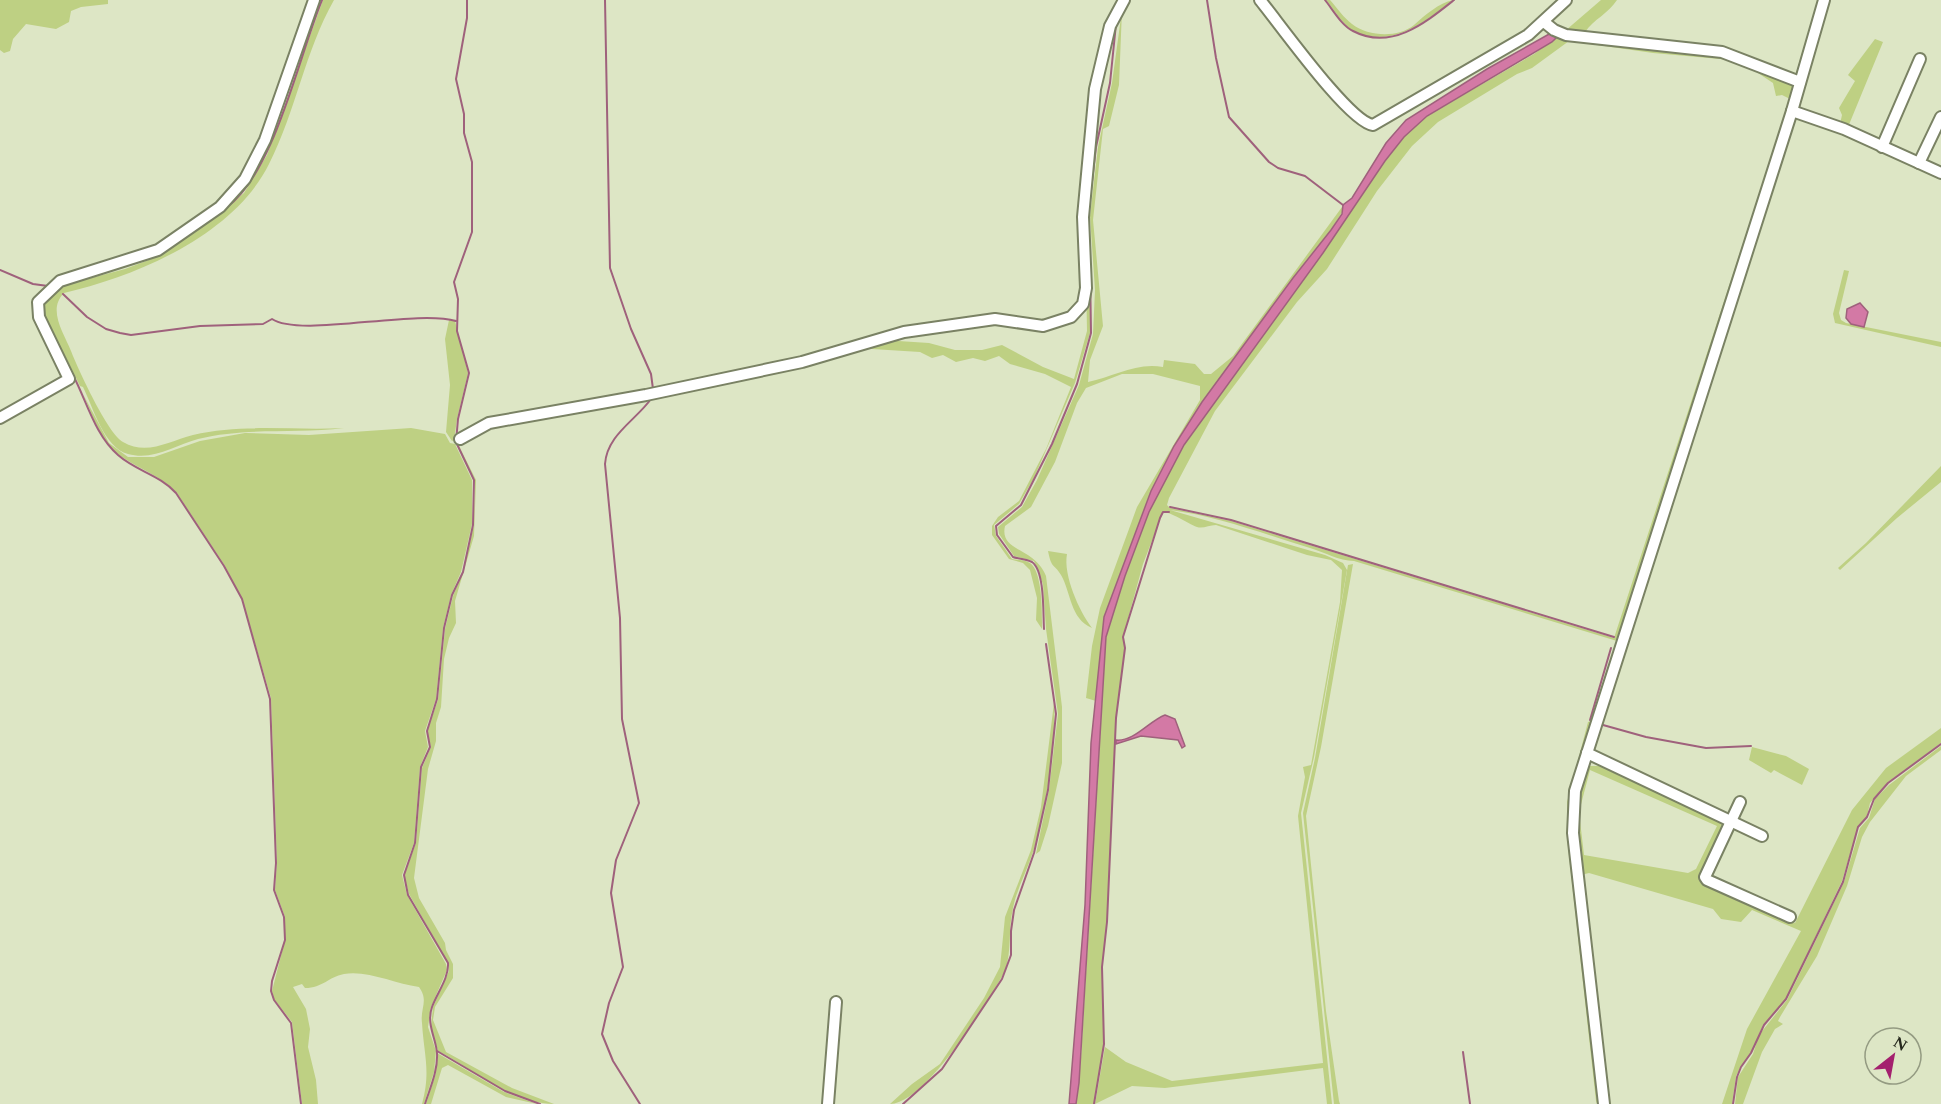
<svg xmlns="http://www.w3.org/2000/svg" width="1941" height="1104" viewBox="0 0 1941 1104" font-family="Spectral,serif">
  <rect width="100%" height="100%" fill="#dde6c5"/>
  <!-- green -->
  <g fill="#bed083" fill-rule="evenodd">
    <polygon points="0,0 108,0 108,4 81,7 71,11 69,22 56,29 26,24 13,39 10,51 4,53 0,50"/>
    <path d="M323,0H334C305,51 296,111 269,164C234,235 137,276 64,293C47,310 64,333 71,351C78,369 108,434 123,442C147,456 169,441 193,435C243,423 294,431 344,428C295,434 246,427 198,439C175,445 154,461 128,454C104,448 93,407 83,387L80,386L44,314V302L61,286L125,269L154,258L199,229L244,193L267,155Z"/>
    <path d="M1326,0H1330C1337,8 1344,18 1352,24C1369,37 1398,38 1414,25C1425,15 1439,3 1453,0C1424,23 1392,48 1355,32C1343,26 1334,9 1326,0Z"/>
    <path d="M1601,0H1617C1608,14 1594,19 1585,32L1729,50L1793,74L1796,73L1818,0H1821L1799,74L1793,76L1748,58L1565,31Z"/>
    <path d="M1122,10L1119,85L1109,126L1103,129L1093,220L1103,326L1090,360L1088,382C1113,377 1136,362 1163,367L1164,360L1195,364L1204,374H1211L1233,356L1342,207L1344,209L1331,230L1293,278L1202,402L1174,446L1151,491L1104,617L1096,701L1086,698L1092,646L1100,608L1129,529L1137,507L1200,400V386L1153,374H1122L1086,388L1077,403L1055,462L1031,507L1005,526C999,552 1035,547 1046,576L1062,707V763L1048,826L1040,851L1036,854L1049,790L1058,714L1046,629L1043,584L1034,561L1014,556L999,534L998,527L1022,507L1037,480L1079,385L1093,334L1095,290L1090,216L1098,147L1112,83Z"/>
    <path d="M1557,37L1729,55L1795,85L1796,89L1617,641L1354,561C1339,561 1324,552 1310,548C1264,534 1217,516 1170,510L1325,555L1343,563L1347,570L1314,757L1301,813L1332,1104H1327L1323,1068L1165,1088L1132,1086L1095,1104L1105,1047L1126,1062L1172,1081L1323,1063L1298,816L1305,777L1303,767L1311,765L1340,602L1342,570L1331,560L1307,555L1216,525C1209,525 1203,529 1197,527C1187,523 1171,512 1163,512L1143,564L1123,637L1125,648L1116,718L1107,922L1102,967L1104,1044L1094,1104H1076L1081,1058L1106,637L1125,576L1149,512L1184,445L1323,253L1385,161L1404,137L1427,116L1534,54ZM1569,41L1653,53L1731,60L1749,67L1773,83L1776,96L1782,95L1790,99L1614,638L1231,521L1170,508L1167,505L1169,498L1215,411L1297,302L1327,269L1377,191L1412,146L1438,122L1517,74L1532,68Z"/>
    <polygon points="1875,39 1883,42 1848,127 1840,124 1842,115 1839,108 1855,81 1848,75"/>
    <path d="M1093,126L1097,127L1087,216L1091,290L1090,333L1075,383L1034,478L1019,504L994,525L996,536L1012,559C1017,560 1025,560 1030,563C1043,572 1042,615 1042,629L1036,620L1037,598L1030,570L1023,563L1009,559L992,535V526L998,517L1019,501L1046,449L1071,387L1045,374L1010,364L999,356L985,361L973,358L956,362L943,355L932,358L920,352L856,348L883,340L929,343L955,350H982L1002,345L1043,367L1074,379L1087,331L1085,225Z"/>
    <polygon points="1844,270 1849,271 1839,313 1841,320 1846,323 1941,342 1941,347 1835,323 1833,314"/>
    <polygon points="449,320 455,321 468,373 457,419 454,440 452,441 446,432 450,385 445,339"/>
    <path d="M83,394L109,443L128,457H154L200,441L245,433L309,435L411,428L445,434L450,443L455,444L472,480V524L461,572L451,595L443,628L436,699L425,731L428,747L420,767L414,843L402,875L407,895L446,964L447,970L431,1007L428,1027L436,1051L434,1072L424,1104H422C431,1071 424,1056 422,1023C420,1008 429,1001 419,987C395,984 368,970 344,974C328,977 323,988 305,988L302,984L293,987L306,1009L310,1029L308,1047L316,1080L318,1104H302L292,1022L274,999L272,991L285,940V917L275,890L277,862L271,698L242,599L225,566L177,493C161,476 141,470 122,457C101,444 93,416 83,394Z"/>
    <path d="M457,442L476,480L474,536L455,601L456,623L449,638L444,659L441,707L436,723V741L428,769L414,878L419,898L445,943L446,950L453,964V978L435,1007L433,1020L446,1052L512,1088L554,1104C512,1104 474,1069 438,1051L431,1027L433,1007L449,971L448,963L409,894L404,875L416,843L422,768L431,747L427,731L438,700L445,629L453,596L463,572L474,525L475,480L458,448Z"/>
    <polygon points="1941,466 1941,482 1897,518 1840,570 1838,568 1866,543"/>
    <path d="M1048,551L1067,554C1063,575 1079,611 1092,628C1070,619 1071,592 1061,575C1053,562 1052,570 1048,551Z"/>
    <polygon points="1353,564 1321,747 1306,816 1326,1011 1339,1101 1340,1104 1334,1104 1303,813 1315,758 1348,565"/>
    <path d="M1054,703C1057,744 1045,813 1033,852C1027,871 1017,888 1013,908C1008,929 1012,951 1005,971C989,1001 925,1104 890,1104L912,1084L940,1064L984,998L1000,967L1005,917L1031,850L1041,807Z"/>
    <polygon points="1592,721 1594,722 1574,783 1583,940 1602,1104 1597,1104 1596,1101 1567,838 1567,802 1588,722"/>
    <path d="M1941,728V743L1887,783L1870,803L1867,816L1858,827L1842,881L1786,999L1763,1025L1751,1053L1741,1066L1736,1076L1732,1104H1722L1747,1029L1801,931L1752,910L1741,922L1721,919L1713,909L1589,873L1581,875C1576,832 1573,807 1588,766H1599L1720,821L1725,825L1703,881L1795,923L1852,810L1886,768ZM1590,770L1717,826L1696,869L1688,873L1584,855L1579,812Z"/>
    <polygon points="1941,746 1941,750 1906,776 1870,822 1862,837 1847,886 1817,956 1780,1017 1778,1021 1783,1024 1775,1029 1762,1052 1743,1104 1735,1104 1738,1077 1753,1054 1759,1035 1787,1000 1844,882 1860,828 1869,818 1875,799 1889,785"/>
    <polygon points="1752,747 1786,756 1809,769 1802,785 1774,770 1771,773 1749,760"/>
    <polygon points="437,1053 504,1092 537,1104 506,1097 448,1065 442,1068 431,1104 426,1104 436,1073"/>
  </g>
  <!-- water -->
  <g fill="#d379a5" stroke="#9f617c" stroke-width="1.5">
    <polygon points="1551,33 1557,37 1552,42 1427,116 1404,137 1385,161 1323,253 1184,445 1149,512 1125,576 1106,637 1079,1083 1076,1104 1069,1104 1085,905 1091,743 1104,617 1151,491 1174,446 1202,402 1293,278 1331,230 1342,214 1343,205 1352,198 1386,143 1406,120 1487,69"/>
    <polygon points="1860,303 1868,312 1864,327 1851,324 1846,318 1847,309"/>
    <path d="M1165,715L1175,719L1185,746L1182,748L1178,740L1141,736L1116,744V740C1134,742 1149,721 1165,715Z"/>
  </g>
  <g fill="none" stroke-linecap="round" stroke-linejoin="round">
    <!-- stream -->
    <g stroke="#9f617c" stroke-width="2">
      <polyline points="605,0 610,268 631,329 651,374 653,389"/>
      <polyline points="1207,0 1216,58 1229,117 1269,162 1278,168 1305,176 1343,205"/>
      <path d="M1325,0C1333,10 1342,26 1353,31C1391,51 1425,23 1454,0"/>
      <path d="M227,207C275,171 298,58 322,0"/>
      <polyline points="1089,208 1096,147 1110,83 1116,24"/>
      <polyline points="0,270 33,284 48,286"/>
      <polyline points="86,278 152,257"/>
      <path d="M63,294L87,317L106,329L120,333L131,335L200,326L263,324L272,319C300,338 415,309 456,321"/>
      <path d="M73,375C87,402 95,435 118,455C136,471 160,475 176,493L224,566L242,599L270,699L276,863L274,890L284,917L285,940L272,981L271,991L274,1000L291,1023L301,1104"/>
      <polyline points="1170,507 1231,520 1614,637"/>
      <path d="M1044,629C1043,614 1045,571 1032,562C1026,559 1019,559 1013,557L997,535L996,526L1021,505L1052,444L1077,384L1091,333L1090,268"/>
      <polyline points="1590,720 1611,648"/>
      <polyline points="1603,725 1646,737 1706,748 1751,746"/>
      <polyline points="437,1051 505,1091 540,1104"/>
      <polyline points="1463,1052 1470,1104"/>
      <path d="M425,1104C430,1088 438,1071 437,1053C436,1038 426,1024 432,1007C437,993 449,978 448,963L408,895L404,875L415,843L421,767L430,747L427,731L437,699L444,628L452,595L463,572L473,525L474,480L456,442L458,419L469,373L457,331L458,299L454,282L472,232V162L464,133V114L456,79L467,18V0"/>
      <path d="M640,1104L613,1061L602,1034L609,1003L623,967L611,893L616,860L639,803L622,719L620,618L605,464C607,435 635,421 651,399"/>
      <polyline points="903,1104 942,1069 1002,979 1011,955 1011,931 1014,910 1034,853 1048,790 1056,714 1046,644"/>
      <polyline points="1094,1104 1104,1044 1102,967 1107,922 1116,718 1125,648 1123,637 1160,518 1163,512 1169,512"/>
      <polyline points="1733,1104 1737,1077 1741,1067 1751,1053 1764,1025 1786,999 1843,882 1858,827 1867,817 1874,799 1888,783 1941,744"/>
    </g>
    <defs>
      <g id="minor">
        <path d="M1260,0C1279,23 1349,122 1373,125L1528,35L1566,0"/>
        <polyline points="1544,22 1554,30 1566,35 1722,52 1800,82"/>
        <polyline points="1792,111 1844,129 1941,173"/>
        <polyline points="1882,147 1920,59"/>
        <polyline points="1919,163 1941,117"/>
        <polyline points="0,418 69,379 39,317 38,302 60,281 158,250 220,207 245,179 265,140 314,0"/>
        <polyline points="460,439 489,423 646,395 802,362 904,332 995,319 1043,326 1071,317 1083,304 1086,288 1083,217 1095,89 1110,26 1124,0"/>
        <polyline points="1587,753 1762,836"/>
        <polyline points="1740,802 1705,877 1707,880 1790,917"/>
        <polyline points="828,1104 836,1002"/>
        <polyline points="1604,1104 1573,833 1575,791 1792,111 1824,0"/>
      </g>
    </defs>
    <!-- minor casing -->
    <use href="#minor" stroke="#7a8264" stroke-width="14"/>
    <!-- minor -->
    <use href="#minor" stroke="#fff" stroke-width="10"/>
  </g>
  <!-- north arrow -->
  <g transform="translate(1893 1056) rotate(31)"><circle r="28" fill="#dde6c5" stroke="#949b82" stroke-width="1.5"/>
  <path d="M0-4.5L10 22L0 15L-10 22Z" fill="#a4206e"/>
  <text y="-9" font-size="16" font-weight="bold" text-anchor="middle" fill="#272a1e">N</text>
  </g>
</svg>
